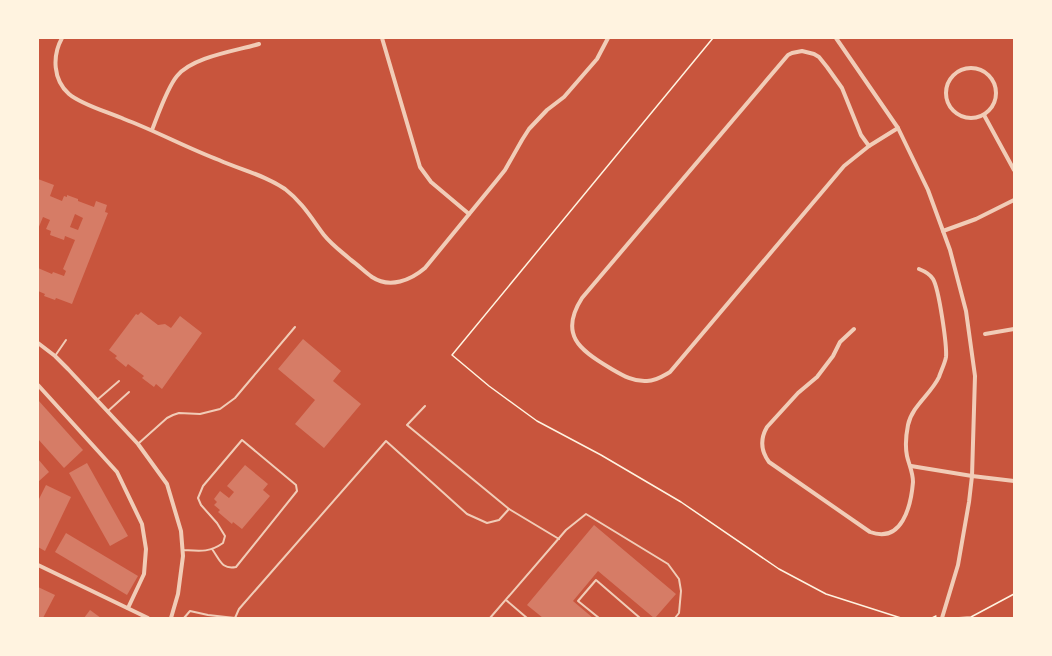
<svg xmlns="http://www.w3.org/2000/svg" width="1052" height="656" viewBox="0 0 1052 656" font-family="Montserrat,sans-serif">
  <rect width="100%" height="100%" fill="#c8553d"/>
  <!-- building -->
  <g fill="#d67c66" fill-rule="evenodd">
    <path d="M38,179L54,185L50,196L62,201L64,196L67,197V195L78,199V201L94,207L96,201L107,205L105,212L108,213L72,304L56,298L55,300L44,296L45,294L38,291V268L52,274L53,272L64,276L66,271L63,269L75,240L65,236L64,240L50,235L51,231L46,229L50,220L43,217L38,229ZM75,214L83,218L78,230L70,227Z"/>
    <polygon points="141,312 158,325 165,324 171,328 180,316 202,333 162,389 156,384 154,387 142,378 144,376 128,364 126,367 115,358 117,356 109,350 136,314 138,315"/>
    <polygon points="303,339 341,371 333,381 361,404 324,448 295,424 315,400 278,369"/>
    <polygon points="38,400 83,450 64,468 38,439"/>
    <polygon points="38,459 49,472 38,482"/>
    <polygon points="87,463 128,536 110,546 69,473"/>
    <polygon points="245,465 268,484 263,490 270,496 242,529 233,522 232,524 218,512 220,510 214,505 217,502 214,499 220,491 229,498 234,492 227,486"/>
    <polygon points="46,485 71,497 45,551 38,547 38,501"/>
    <polygon points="594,525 676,594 655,618 654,618 598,571 573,601 593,618 543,618 527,605"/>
    <polygon points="66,533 138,576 127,595 55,552"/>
    <polygon points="38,587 55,595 43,618 38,618"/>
    <polygon points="90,610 101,618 84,618"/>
  </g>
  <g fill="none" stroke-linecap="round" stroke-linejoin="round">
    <!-- path -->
    <g stroke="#fff3e0" stroke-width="1.5">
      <polyline points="713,38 452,355 489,386 537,421 601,455 681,502 779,569 826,594 901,618"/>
      <polyline points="932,618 936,616"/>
      <polyline points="955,618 971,617 1014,594"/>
    </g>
    <!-- service -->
    <g stroke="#f1ccb7" stroke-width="2">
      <polyline points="55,356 66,340"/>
      <polyline points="97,400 119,381"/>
      <polyline points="425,406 407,425 509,509"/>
      <polyline points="108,411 129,392"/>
      <polyline points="139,443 167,418 173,415 179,413 200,414 220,409 235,398 295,327"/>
      <path d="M183,550C199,551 209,553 223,543L225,536L217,523L201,505L198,498L203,486L242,440L296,485L297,491L236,567C222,570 220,560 212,549"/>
      <polyline points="506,600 527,618"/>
      <polyline points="184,618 190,611 208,615 235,618"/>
      <polyline points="235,618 239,609 386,441 467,514 487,523 499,520 509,509 559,539"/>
      <polyline points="490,618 566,530 586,514 668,564 679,579 681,591 679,613 675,618"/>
      <polyline points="599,618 578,601 596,580 640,618"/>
    </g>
    <!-- minor -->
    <g stroke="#f1ccb7" stroke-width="4">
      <path d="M62,38C52,56 53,80 69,94C82,105 108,112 124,119C156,131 187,148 219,160C241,170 265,175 285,189C302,202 312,219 324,235C332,245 342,252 351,260C358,265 365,272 372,277C390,289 411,280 425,268L497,180L505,170L522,140L529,129L547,110L564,97L597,59L608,38"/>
      <polyline points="382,38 420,167 431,182 469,214"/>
      <polyline points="836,38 898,128 928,190 950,250 966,311 975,376 972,476 969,502 958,565 942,618"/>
      <path d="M802,51L814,54L819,57L827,67L842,88L861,135L869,146L844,166L670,372C663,376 656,381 647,381C633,382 622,375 610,368C579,350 559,334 582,298L788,55L792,53Z"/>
      <circle cx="971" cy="93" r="25"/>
      <polyline points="984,115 1014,170"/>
      <path d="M152,130C158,115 167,88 177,76C192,57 235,51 259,44"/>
      <polyline points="869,146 898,128"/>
      <polyline points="943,231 976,219 1014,200"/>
      <path d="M854,329L840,342L833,356L817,377L798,393L767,427C760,439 761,451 769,462L870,532C902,544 911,506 913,482C913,472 909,465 907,456C905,446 906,435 908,425C912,406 931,394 939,377C941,371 945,363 946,357C947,345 939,289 933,279C930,274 924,271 919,269"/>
      <polyline points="985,334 1014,329"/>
      <polyline points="38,343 55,356 68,369 138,444 167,484 181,531 183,556 178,594 171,618"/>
      <polyline points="38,385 117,472 142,524 146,549 144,574 128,608"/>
      <polyline points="911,466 972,476 1014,481"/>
      <polyline points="38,565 148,618"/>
    </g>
  </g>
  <!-- border -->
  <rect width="1052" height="656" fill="none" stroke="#fff3e0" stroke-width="78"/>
</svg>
